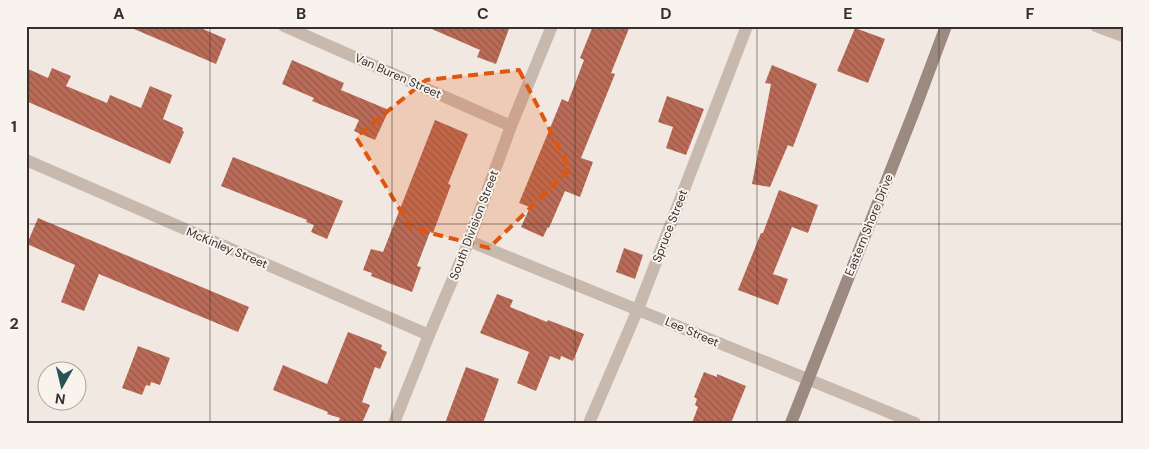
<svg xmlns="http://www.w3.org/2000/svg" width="1149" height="449" viewBox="0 0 1149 449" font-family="'DM Sans',sans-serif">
  <defs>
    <pattern id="building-back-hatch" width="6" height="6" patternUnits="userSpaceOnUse" patternTransform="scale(1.25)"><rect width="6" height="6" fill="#ba6b57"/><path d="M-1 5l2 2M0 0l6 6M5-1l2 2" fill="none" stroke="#985848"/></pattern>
  </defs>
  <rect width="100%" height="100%" fill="#f1e9e1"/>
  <!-- building -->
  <g fill="url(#building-back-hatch)">
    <polygon points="127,26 196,26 226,39 216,64"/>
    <polygon points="425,26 510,26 496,64 477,57 480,50"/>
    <polygon points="593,26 630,26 611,73 615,74 581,158 593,162 580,197 565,191 549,228 548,227 543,237 521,227 530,207 519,203 562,99 568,102 584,60 580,58"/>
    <polygon points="855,28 885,39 868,83 837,71"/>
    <polygon points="292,60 344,83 341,90 389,110 375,140 354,131 359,120 312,101 314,98 282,84"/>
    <polygon points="772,65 817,84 793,147 788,145 770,187 752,184 771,84 765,83"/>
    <polygon points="26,68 48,78 52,68 71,76 66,86 107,103 110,95 141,108 150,86 172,95 163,119 183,128 182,130 184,132 170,164 26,101"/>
    <polygon points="667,96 704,109 686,155 666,148 673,127 658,122"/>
    <polygon points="435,120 468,134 448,184 451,185 433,233 430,232 417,266 421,267 412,292 371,276 372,273 363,270 371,249 383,252"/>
    <polygon points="233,157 343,201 327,239 311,232 314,225 306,222 307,220 221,186"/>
    <polygon points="779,190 818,205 808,233 792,227 773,274 788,279 778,305 738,290 761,233 763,233"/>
    <polygon points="38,218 249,307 238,332 99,274 84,311 61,302 75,265 27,244"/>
    <polygon points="624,248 643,255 635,279 616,272"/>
    <polygon points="497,294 513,300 510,307 547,322 548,320 584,334 573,361 561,356 560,360 550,356 536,391 517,383 529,352 480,333"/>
    <polygon points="348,332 382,345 381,349 387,352 380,369 375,367 362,402 370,405 362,423 338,423 340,418 327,414 328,412 273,390 283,365 327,384"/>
    <polygon points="138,346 170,358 160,385 151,382 150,386 146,385 142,395 122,388"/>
    <polygon points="466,367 499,379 483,423 445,423"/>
    <polygon points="704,372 717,377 717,374 746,386 731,423 692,423 698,407 695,405 697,399 694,397"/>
  </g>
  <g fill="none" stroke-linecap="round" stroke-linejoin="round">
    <!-- street -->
    <g stroke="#c8b9ae" stroke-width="12">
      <polyline points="284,26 511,126"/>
      <polyline points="1096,26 1123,36"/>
      <polyline points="26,160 429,335"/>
      <polyline points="469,241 915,423"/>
      <polyline points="394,423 429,335 469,241 511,126 552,26"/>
      <polyline points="589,423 638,309 747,26"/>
    </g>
    <!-- secondary -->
    <polyline stroke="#9c8980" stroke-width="12" points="791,423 913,114 946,26"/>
  </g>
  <!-- marked area -->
  <path fill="#df570e" fill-opacity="0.2" stroke="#df570e" stroke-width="4" stroke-dasharray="10 6" stroke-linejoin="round" d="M519,70L570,169L489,248L411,228L356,137L426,80Z"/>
  <!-- grid -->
  <path fill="none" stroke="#382f2c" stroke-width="1" stroke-opacity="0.55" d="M210,26V423M392,26V423M575,26V423M757,26V423M939,26V423M26,224H1123"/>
  <g text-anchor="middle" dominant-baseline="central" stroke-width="4" stroke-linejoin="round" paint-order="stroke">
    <!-- street labels -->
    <g font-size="12" fill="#382f2c" stroke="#f9f3ee">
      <text transform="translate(398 76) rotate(24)">Van Buren Street</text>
      <text transform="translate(474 225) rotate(-69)">South Division Street</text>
      <text transform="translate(869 225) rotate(-68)">Eastern Shore Drive</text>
      <text transform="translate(670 226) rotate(-69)">Spruce Street</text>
      <text transform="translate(227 248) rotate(23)">McKinley Street</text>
      <text transform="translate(692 332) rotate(23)">Lee Street</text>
    </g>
  </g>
  <!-- border -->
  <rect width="1149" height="449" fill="none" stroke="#f9f3ee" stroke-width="55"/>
  <!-- north arrow -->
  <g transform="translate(62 386) rotate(188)"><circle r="24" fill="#f9f3ee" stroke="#aca5a0"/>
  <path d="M0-4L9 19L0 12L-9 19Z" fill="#255455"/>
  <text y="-8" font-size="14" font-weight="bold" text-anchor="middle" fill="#382f2c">N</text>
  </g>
  <rect x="28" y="28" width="1094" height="394" fill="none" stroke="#382f2c" stroke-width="2"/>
  <g font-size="16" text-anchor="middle" font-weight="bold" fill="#382f2c">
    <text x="119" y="19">A</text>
    <text x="301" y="19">B</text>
    <text x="483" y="19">C</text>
    <text x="666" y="19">D</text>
    <text x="848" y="19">E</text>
    <text x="1030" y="19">F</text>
    <text x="14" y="132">1</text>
    <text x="14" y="329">2</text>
  </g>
</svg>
